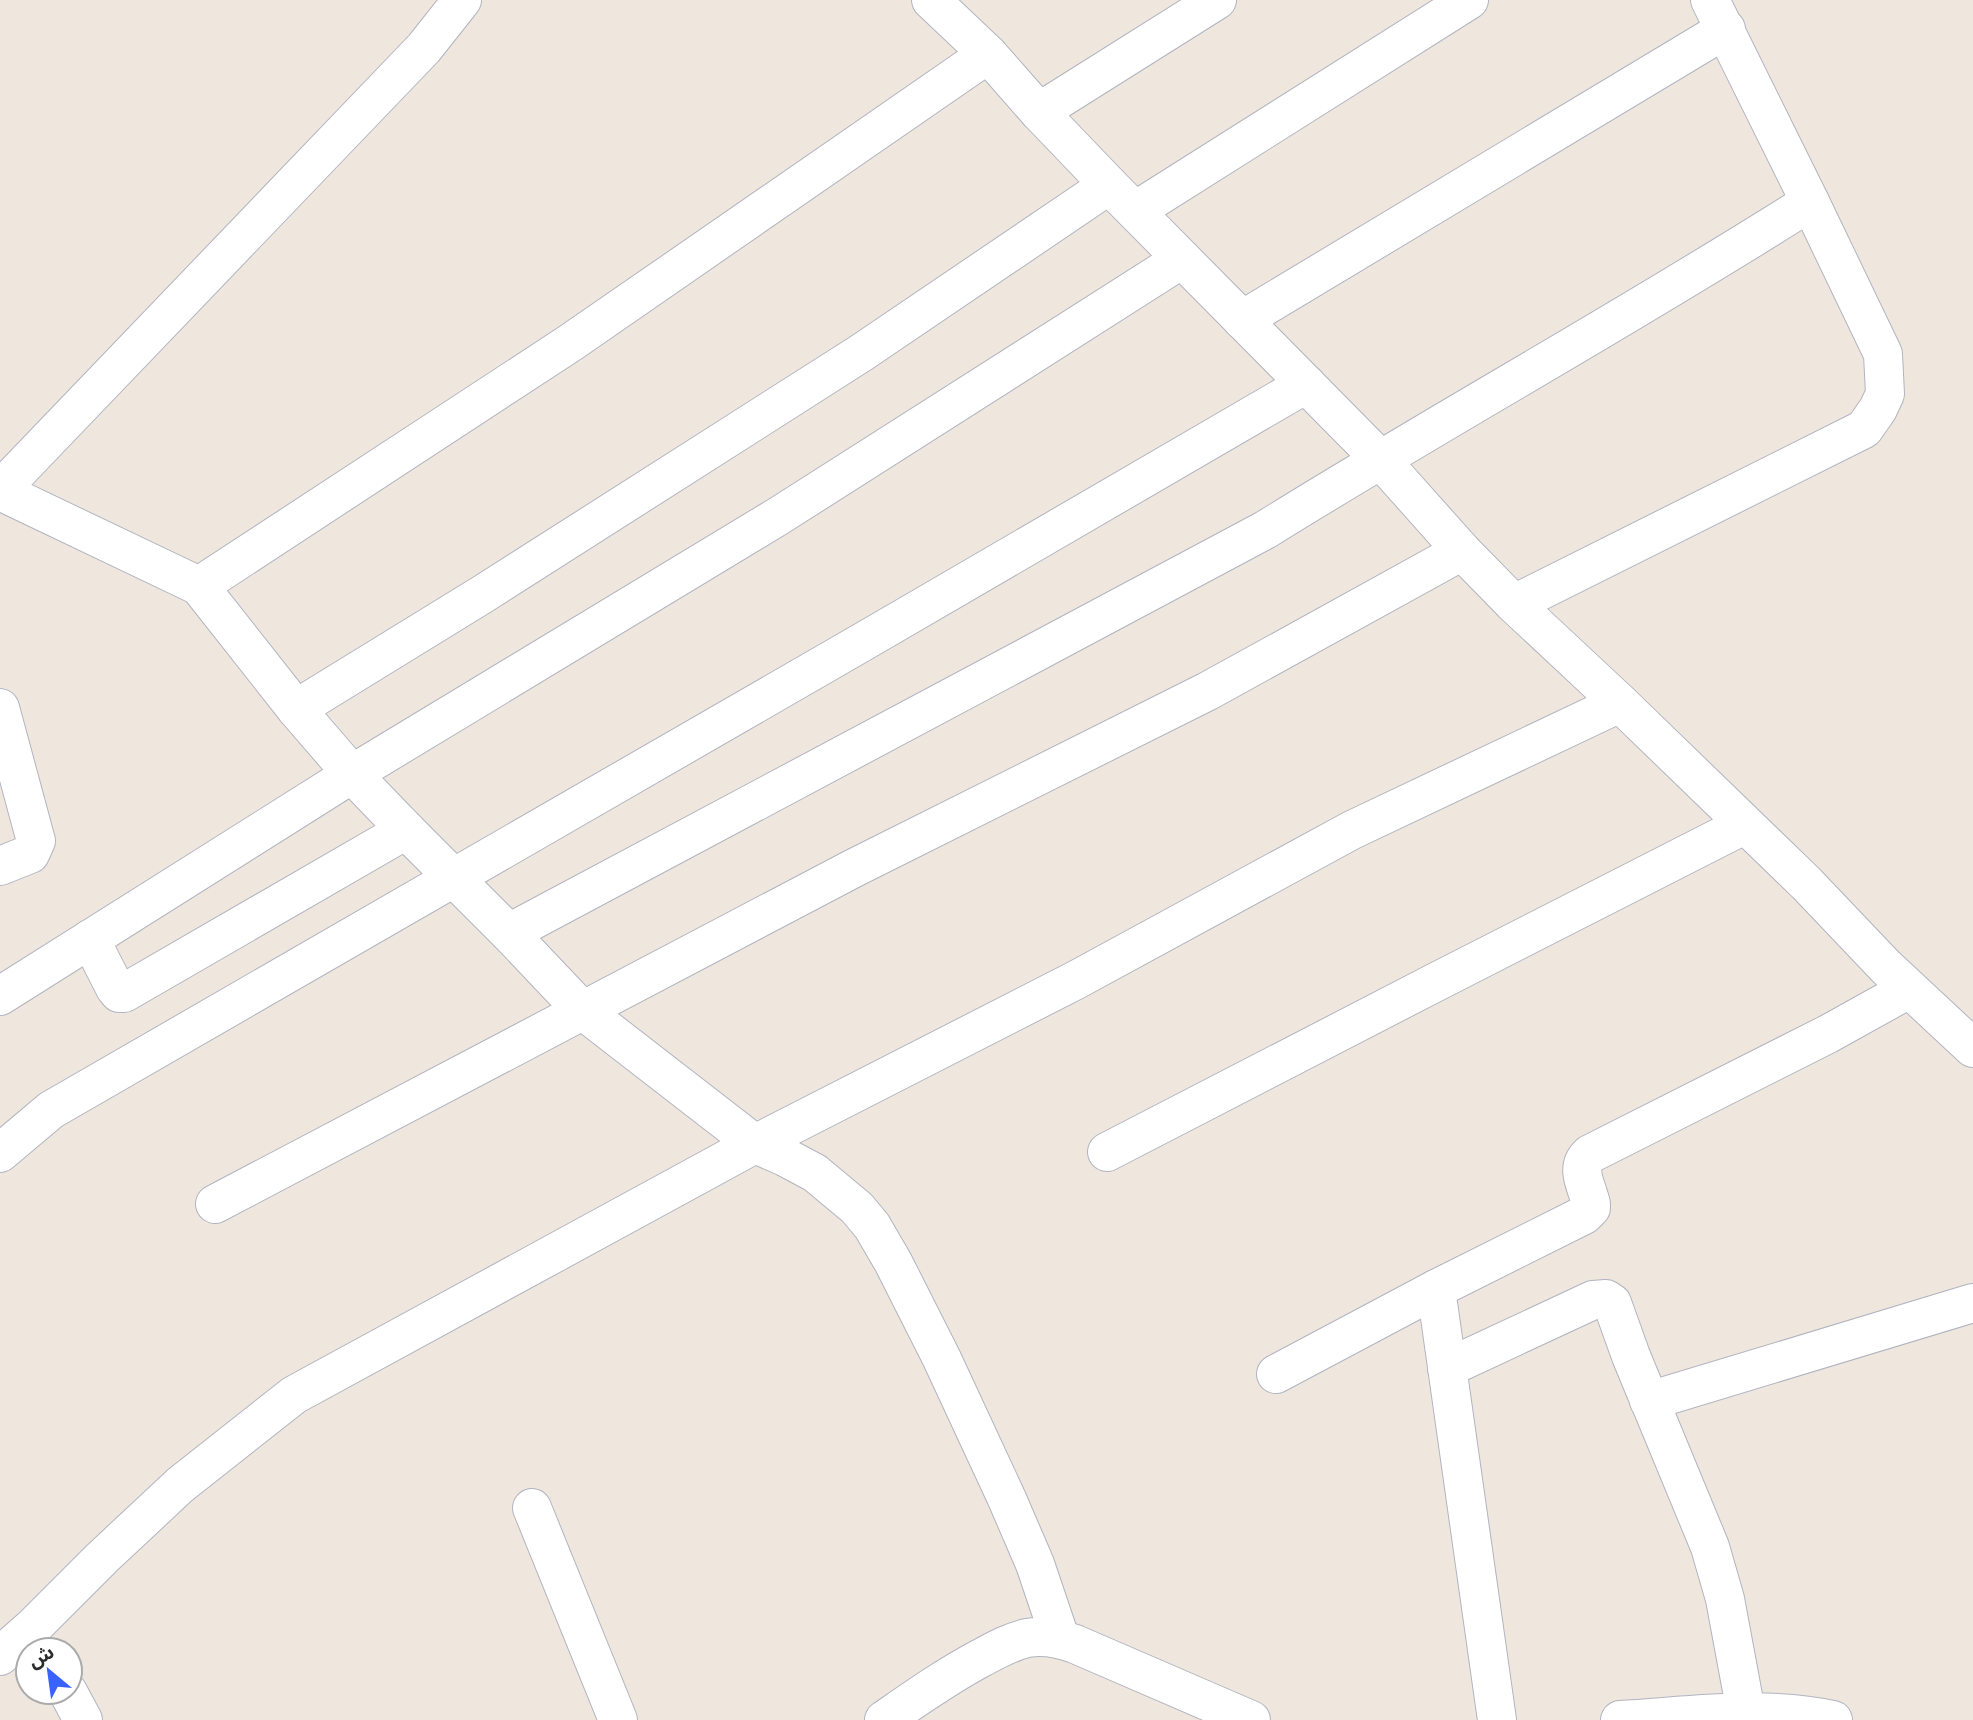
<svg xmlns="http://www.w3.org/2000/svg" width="1973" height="1720" viewBox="0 0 1973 1720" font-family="Poppins,'Noto Sans Arabic',sans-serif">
  <rect width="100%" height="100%" fill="#efe7dd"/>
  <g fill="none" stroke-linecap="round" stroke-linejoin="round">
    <defs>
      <g id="minor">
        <polyline points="931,0 988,54 1039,112 1109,185 1380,459 1462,551 1514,604 1620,703 1807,884 1886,967 1973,1048"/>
        <polyline points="1039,112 1217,0"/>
        <polyline points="1135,211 1469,0"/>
        <polyline points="1242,320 1726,29"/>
        <polyline points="0,490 424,48 462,0"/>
        <polyline points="0,491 199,586 296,709 352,774 406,830 509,933 582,1010 755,1144 785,1157 815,1173 857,1208 872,1226 893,1262 942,1359 1007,1499 1035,1564 1060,1638"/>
        <polyline points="199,586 570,343 988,54"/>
        <polyline points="1514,604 1864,429 1878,409 1885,394 1883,354 1810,202 1710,0"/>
        <polyline points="0,708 36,841 30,854 0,866"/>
        <polyline points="296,709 483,594 861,353 1109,185"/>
        <path d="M509,933L1265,530C1445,418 1631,316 1810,202"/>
        <polyline points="90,939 115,988 119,993 124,993 406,830"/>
        <polyline points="0,996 352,774 777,517 1182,259"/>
        <polyline points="1107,1152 1438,981 1744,825"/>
        <polyline points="0,1153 51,1110 866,640 1306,384"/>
        <polyline points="215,1204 854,868 1208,691 1462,551"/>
        <polyline points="1436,1289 1497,1720"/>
        <polyline points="1447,1368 1593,1300 1606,1299 1612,1303 1631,1356 1710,1547 1725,1599 1746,1712"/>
        <path d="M1276,1374L1436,1289L1584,1215L1591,1208V1204C1587,1186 1574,1168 1590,1154L1828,1034L1909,989"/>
        <polyline points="1649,1401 1973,1303"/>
        <polyline points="532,1508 618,1720"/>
        <polyline points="0,1656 34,1626 102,1558 180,1485 294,1395 755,1144 1076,980 1352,830 1620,703"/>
        <polyline points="68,1692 83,1720"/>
        <path d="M884,1720C916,1698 947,1676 981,1658C996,1650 1010,1642 1027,1638C1044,1635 1059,1638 1075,1644L1251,1720"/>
        <path d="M1620,1720C1690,1716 1763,1705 1833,1720"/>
      </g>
    </defs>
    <!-- minor casing -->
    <use href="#minor" stroke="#b1b4c1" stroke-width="40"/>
    <!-- minor -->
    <use href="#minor" stroke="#fff" stroke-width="38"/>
  </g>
  <!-- north arrow -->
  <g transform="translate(49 1671) rotate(331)"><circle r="33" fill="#ffffff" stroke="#ababab" stroke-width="2"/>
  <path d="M0-5L12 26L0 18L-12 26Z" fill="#3a62ff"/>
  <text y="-10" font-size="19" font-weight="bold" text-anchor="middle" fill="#2c2c2c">ش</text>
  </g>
</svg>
